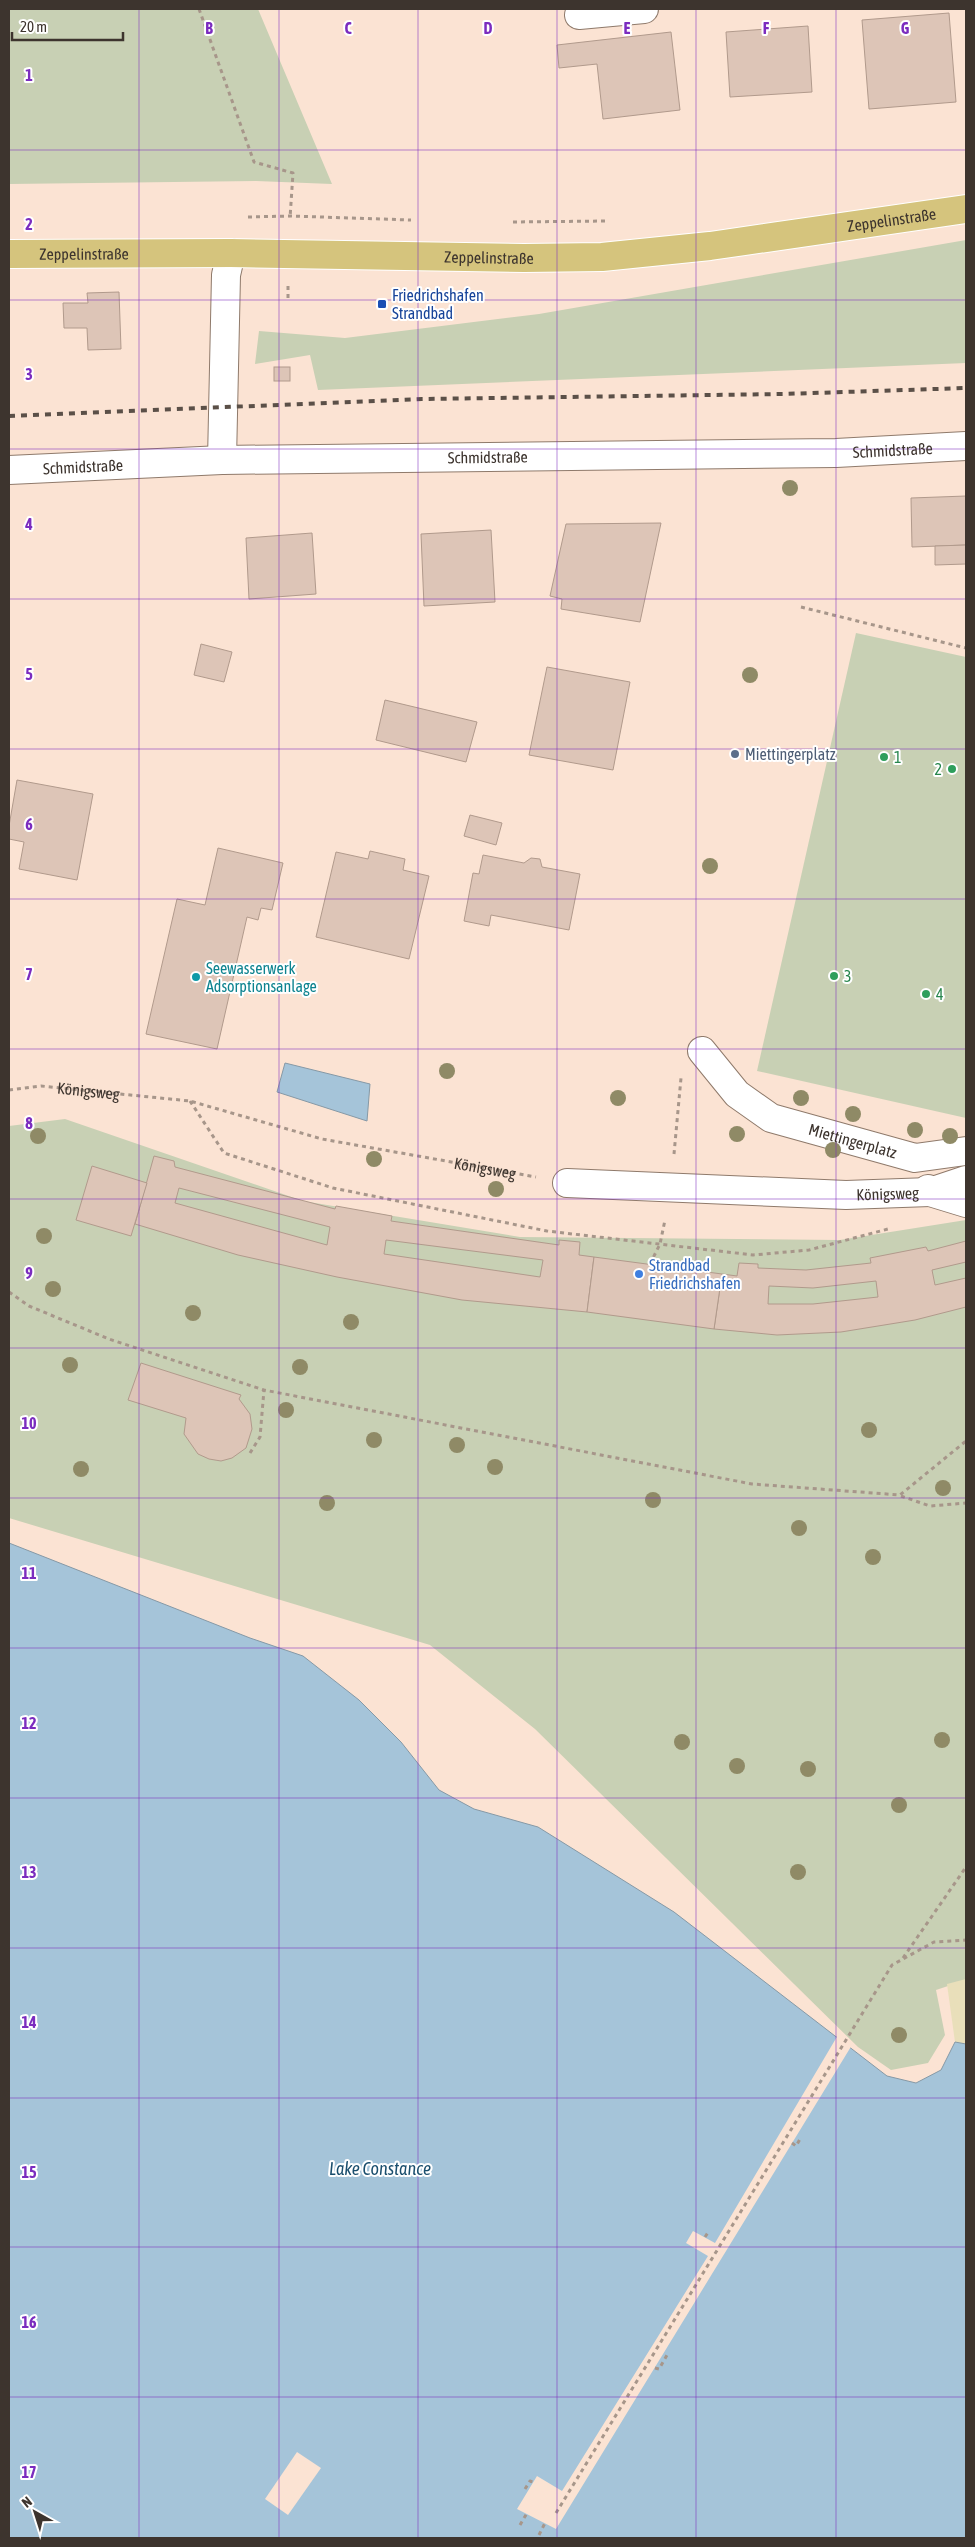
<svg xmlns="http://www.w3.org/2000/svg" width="975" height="2547" viewBox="0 0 975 2547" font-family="'Asap Condensed',sans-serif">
  <rect width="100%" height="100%" fill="#fbe3d3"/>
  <!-- green -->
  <g fill="#c8d0b4">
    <polygon points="9,9 258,9 332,184 256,181 9,184"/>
    <polygon points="966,240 966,363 318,390 310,355 255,364 259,331 345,338 539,314"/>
    <polygon points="856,633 966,657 966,1118 757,1071"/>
    <polygon points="65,1119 303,1201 520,1237 840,1240 966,1220 966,1980 936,1990 945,2035 928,2063 891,2070 858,2047 535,1729 430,1645 9,1518 9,1126"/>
  </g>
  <!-- sand -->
  <polygon fill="#e9dfba" points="966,1979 966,2044 955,2042 947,1984"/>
  <!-- water -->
  <g fill="#a5c4d9" stroke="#8699a6">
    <polygon points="285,1063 370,1084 367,1121 277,1092"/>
    <polygon points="9,1543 250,1638 303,1656 359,1700 401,1742 439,1790 474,1809 538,1827 674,1912 887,2076 916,2083 941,2070 955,2042 966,2044 966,2538 9,2538"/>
  </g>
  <!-- pier -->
  <g fill="#fbe3d3">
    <polygon points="838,2035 852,2045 556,2529 517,2509 537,2476 562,2491 708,2256 686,2243 693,2231 715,2243"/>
    <polygon points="297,2452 321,2468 288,2515 265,2499"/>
  </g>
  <!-- building -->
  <g fill="#ddc5b7" stroke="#b19a8c" fill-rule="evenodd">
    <polygon points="949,13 956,102 869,109 862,20"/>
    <polygon points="808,26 812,92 730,97 726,32"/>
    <polygon points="671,32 680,110 603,119 597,64 559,68 557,45"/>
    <polygon points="119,292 121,349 88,350 87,328 64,328 63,303 88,303 87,293"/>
    <rect x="274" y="367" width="16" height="14"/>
    <polygon points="966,496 966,545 912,547 911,498"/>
    <polygon points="661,523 640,622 561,609 562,599 550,596 566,524"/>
    <polygon points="491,530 495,602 424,606 421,534"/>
    <polygon points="312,533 316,594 249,599 246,538"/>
    <polygon points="966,545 966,564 935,565 935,546"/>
    <polygon points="201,644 232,652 224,682 194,675"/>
    <polygon points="547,667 630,682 613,770 529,755"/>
    <polygon points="385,700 477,722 466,762 376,740"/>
    <polygon points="17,780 93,794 77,880 19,869 24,842 9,839 9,826"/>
    <polygon points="470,815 502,823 496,845 464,836"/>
    <polygon points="218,848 283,863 272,910 261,908 258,920 247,917 217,1049 146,1034 177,899 205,905"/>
    <polygon points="370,851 405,859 403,870 429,876 409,959 316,937 336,852 368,859"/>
    <polygon points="483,855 524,863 531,858 540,859 542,867 580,874 569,930 491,915 489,926 464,921 473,873 479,874"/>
    <path d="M154,1156L174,1161L175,1167L335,1209L336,1206L392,1216L391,1221L559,1245V1240L580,1242L579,1255L594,1257L587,1312L462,1300L337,1277L238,1255L135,1224ZM179,1188L330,1227L327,1245L175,1203ZM386,1240L543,1260L540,1277L384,1254Z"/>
    <polygon points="92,1166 147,1183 131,1236 76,1220"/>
    <path d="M966,1241V1262L932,1270L935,1285L966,1278V1307L915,1320L841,1332L777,1335L714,1329L722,1274L737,1276L739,1263L758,1264V1268L806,1270L871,1263L870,1258L926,1247L928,1251ZM876,1281L878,1297L813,1304H768L769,1286L813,1288Z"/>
    <polygon points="594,1257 722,1274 714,1329 587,1312"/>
    <polygon points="141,1363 241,1395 239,1399 250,1414 252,1429 246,1448 232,1458 221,1461 209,1459 198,1454 184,1434 186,1418 128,1400"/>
  </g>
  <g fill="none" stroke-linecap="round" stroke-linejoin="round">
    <defs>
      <g id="minor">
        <polyline points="579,15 644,9"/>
        <polyline points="222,460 226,275 231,253"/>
        <path id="s2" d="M9,470L222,460L836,453L966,446"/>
        <path id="s3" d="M702,1051L737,1094L771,1118L915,1158L966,1151"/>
        <path id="s4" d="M567,1183L846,1195L930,1192L966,1180"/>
        <polyline points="928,1189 930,1192 966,1203"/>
      </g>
      <g id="major">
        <path id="s5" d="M9,254L231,253L524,258L602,257L710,246L966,209"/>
      </g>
    </defs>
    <!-- minor casing -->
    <use href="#minor" stroke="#8f7a6b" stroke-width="30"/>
    <!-- major casing -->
    <use href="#major" stroke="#fff" stroke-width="30"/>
    <!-- path -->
    <g stroke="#a7968a" stroke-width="3" stroke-dasharray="4 4" stroke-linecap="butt">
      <polyline points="199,9 254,162 293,173 290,218"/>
      <polyline points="248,217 290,216 411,220"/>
      <polyline points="513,222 606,221"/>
      <polyline points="288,298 288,286"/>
      <polyline points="801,607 966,648"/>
      <path id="s1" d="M9,1090L41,1086L190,1101L322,1139L536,1177"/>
      <polyline points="190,1101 224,1153 333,1188 547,1231 753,1255 809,1250 888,1229"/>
      <polyline points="674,1154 681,1078"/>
      <polyline points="650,1264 660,1244 665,1220"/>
      <polyline points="9,1292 29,1306 109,1339 264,1390 752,1484 900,1495 966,1441"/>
      <polyline points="250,1453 260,1437 264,1390"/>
      <polyline points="901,1496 930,1506 966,1503"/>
      <polyline points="903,1958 966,1867"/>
      <polyline points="792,2143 796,2146 800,2139"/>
      <polyline points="705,2237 709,2231"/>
      <polyline points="655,2368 659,2369 667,2355"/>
      <polyline points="525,2489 530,2481 533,2482"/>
      <polyline points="556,2513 892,1965 934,1942 966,1940"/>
      <polyline points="520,2525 527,2513"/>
      <polyline points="539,2535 545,2523"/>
    </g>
    <!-- minor -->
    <use href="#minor" stroke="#fff" stroke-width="28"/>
    <!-- major -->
    <use href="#major" stroke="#d5c47d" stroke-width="28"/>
    <!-- rail -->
    <polyline stroke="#5b5048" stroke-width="4" stroke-dasharray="6 6" stroke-linecap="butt" points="9,416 422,399 783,394 966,388"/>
  </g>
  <!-- trees -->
  <g fill="#8f8a66">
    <circle cx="790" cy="488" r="8"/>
    <circle cx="750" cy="675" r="8"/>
    <circle cx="710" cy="866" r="8"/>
    <circle cx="447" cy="1071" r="8"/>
    <circle cx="618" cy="1098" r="8"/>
    <circle cx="801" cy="1098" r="8"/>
    <circle cx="853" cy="1114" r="8"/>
    <circle cx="915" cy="1130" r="8"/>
    <circle cx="737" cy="1134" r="8"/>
    <circle cx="38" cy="1136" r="8"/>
    <circle cx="950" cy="1136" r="8"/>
    <circle cx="833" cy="1150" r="8"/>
    <circle cx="374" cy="1159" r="8"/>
    <circle cx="496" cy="1189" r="8"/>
    <circle cx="44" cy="1236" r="8"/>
    <circle cx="53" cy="1289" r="8"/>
    <circle cx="193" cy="1313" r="8"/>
    <circle cx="351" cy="1322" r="8"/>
    <circle cx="70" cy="1365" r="8"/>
    <circle cx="300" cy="1367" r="8"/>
    <circle cx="286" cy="1410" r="8"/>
    <circle cx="869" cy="1430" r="8"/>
    <circle cx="374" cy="1440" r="8"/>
    <circle cx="457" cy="1445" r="8"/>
    <circle cx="495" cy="1467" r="8"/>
    <circle cx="81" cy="1469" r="8"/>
    <circle cx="943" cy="1488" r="8"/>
    <circle cx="653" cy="1500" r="8"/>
    <circle cx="327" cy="1503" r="8"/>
    <circle cx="799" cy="1528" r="8"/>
    <circle cx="873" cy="1557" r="8"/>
    <circle cx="942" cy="1740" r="8"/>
    <circle cx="682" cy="1742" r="8"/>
    <circle cx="737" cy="1766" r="8"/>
    <circle cx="808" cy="1769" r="8"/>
    <circle cx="899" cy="1805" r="8"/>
    <circle cx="798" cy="1872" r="8"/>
    <circle cx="899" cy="2035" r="8"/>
  </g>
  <!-- grid -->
  <path fill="none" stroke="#7b2cbf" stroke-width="1" stroke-opacity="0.55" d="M139,9V2538M279,9V2538M418,9V2538M557,9V2538M696,9V2538M836,9V2538M9,150H966M9,300H966M9,449H966M9,599H966M9,749H966M9,899H966M9,1049H966M9,1199H966M9,1348H966M9,1498H966M9,1648H966M9,1798H966M9,1948H966M9,2098H966M9,2247H966M9,2397H966"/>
  <!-- markers -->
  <rect fill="#1a4fb4" stroke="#fff" stroke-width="2" x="377" y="299" width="10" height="10" rx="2.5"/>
  <circle fill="#5c6f8a" stroke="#fff" stroke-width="2" cx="735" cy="754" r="5"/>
  <g fill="#2e9e5b" stroke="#fff" stroke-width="2">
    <circle cx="884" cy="757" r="5"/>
    <circle cx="952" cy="769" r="5"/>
    <circle cx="834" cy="976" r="5"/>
    <circle cx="926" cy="994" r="5"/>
  </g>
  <circle fill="#0f9aa8" stroke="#fff" stroke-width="2" cx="196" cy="977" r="5"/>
  <circle fill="#3f7fe0" stroke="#fff" stroke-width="2" cx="639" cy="1274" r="5"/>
  <g text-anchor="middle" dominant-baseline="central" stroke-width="4" stroke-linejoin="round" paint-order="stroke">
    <!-- street labels -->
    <g font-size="16" fill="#3d342e" stroke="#fff">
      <text stroke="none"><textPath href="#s5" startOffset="885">Zeppelinstraße</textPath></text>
      <text stroke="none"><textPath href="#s5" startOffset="75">Zeppelinstraße</textPath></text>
      <text stroke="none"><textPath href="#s5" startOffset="480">Zeppelinstraße</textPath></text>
      <text stroke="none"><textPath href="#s2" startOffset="884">Schmidstraße</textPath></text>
      <text stroke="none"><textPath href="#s2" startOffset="479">Schmidstraße</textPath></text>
      <text stroke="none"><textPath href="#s2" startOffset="74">Schmidstraße</textPath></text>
      <text stroke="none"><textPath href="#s1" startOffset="80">Königsweg</textPath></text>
      <text stroke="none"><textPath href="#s3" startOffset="182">Miettingerplatz</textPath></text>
      <text stroke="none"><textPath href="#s1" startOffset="485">Königsweg</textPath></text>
      <text stroke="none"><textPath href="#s4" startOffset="321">Königsweg</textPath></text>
    </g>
    <!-- transit labels -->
    <g font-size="16" fill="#164399" stroke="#fff" text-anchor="start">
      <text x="392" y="295">Friedrichshafen<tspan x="392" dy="18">Strandbad</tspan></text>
    </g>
    <!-- service labels -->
    <g font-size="16" fill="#4e5e75" stroke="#fff" text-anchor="start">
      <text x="745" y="754">Miettingerplatz</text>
    </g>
    <!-- leisure labels -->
    <g font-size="16" fill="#27864d" stroke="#fff" text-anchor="start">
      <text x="894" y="757">1</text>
      <text x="942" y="769" text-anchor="end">2</text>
      <text x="844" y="976">3</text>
      <text x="936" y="994">4</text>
    </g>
    <!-- culture labels -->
    <g font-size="16" fill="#0d838f" stroke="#fff" text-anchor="start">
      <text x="206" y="968">Seewasserwerk<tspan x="206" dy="18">Adsorptionsanlage</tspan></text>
    </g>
    <!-- shop labels -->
    <g font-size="16" fill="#366cbe" stroke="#fff" text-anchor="start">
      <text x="649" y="1265">Strandbad<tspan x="649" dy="18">Friedrichshafen</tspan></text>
    </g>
    <!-- water labels -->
    <g font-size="18" font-style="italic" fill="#1a4e6d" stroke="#fff">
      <text x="380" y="2168">Lake Constance</text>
    </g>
  </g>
  <g font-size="16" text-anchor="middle" font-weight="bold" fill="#7b2cbf" stroke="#fff" stroke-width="4" stroke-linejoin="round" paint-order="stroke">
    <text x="209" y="34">B</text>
    <text x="348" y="34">C</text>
    <text x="488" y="34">D</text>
    <text x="627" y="34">E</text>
    <text x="766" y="34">F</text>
    <text x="905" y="34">G</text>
    <text x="29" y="81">1</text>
    <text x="29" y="230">2</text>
    <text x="29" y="380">3</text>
    <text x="29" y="530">4</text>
    <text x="29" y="680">5</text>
    <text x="29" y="830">6</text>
    <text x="29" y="980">7</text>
    <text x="29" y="1129">8</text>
    <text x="29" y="1279">9</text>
    <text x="29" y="1429">10</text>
    <text x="29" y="1579">11</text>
    <text x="29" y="1729">12</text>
    <text x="29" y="1878">13</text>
    <text x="29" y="2028">14</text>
    <text x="29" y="2178">15</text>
    <text x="29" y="2328">16</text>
    <text x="29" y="2478">17</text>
  </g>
  <!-- border -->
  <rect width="975" height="2547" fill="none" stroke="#3d342e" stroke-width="20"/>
  <!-- north arrow -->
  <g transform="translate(35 2512) rotate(321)" stroke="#ffffff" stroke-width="4" paint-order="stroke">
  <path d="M0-4L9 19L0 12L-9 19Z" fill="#3d342e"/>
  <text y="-8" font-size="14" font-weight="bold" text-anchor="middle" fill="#3d342e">N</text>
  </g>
  <!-- scale -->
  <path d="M12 32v8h111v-8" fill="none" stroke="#3d342e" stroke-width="2.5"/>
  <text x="20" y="32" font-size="15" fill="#3d342e" stroke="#ffffff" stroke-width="4" paint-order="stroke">20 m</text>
</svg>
